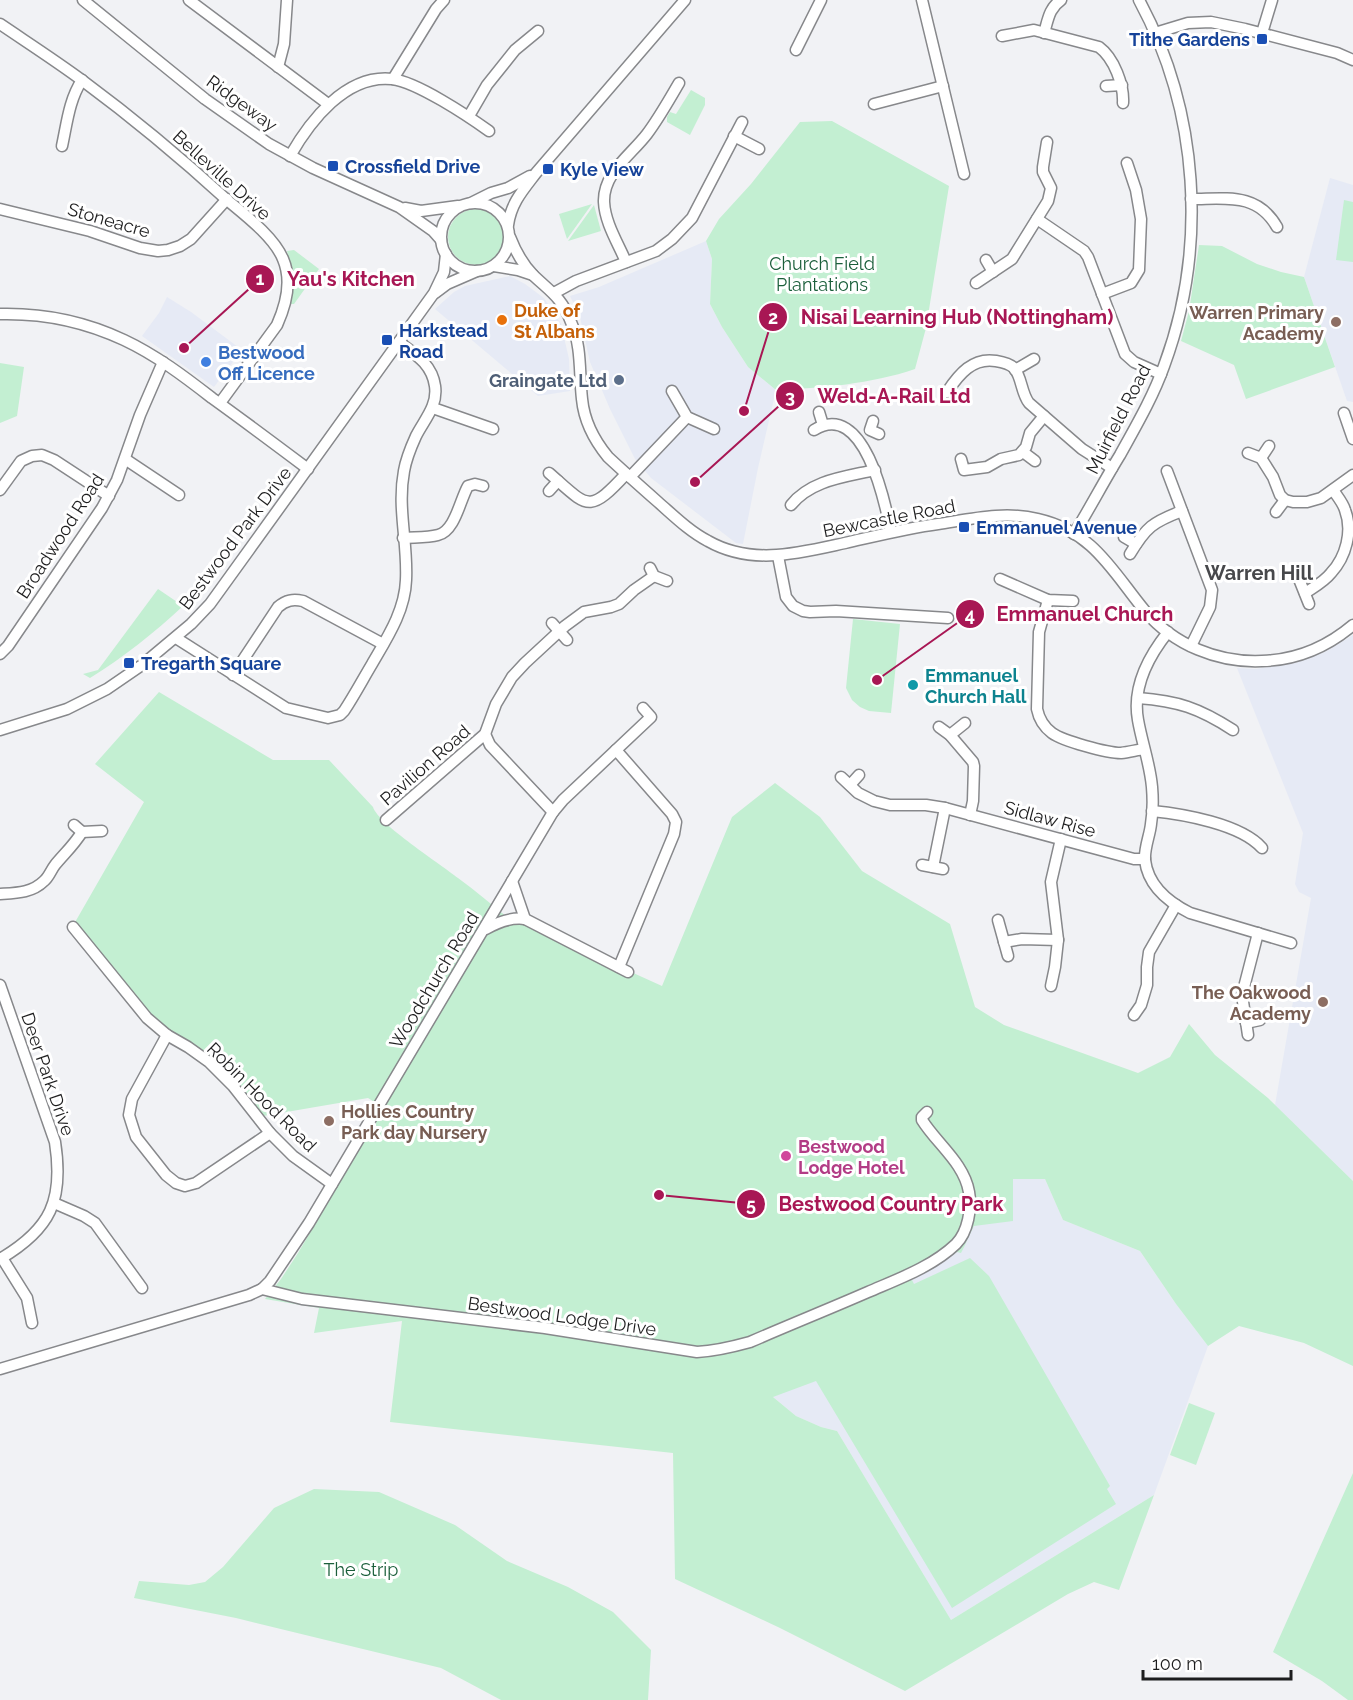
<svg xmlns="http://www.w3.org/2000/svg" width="1353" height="1700" viewBox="0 0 1353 1700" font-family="Raleway,sans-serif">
  <rect width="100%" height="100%" fill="#f1f2f5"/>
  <!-- built -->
  <g fill="#e6eaf5">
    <polygon points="1330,178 1353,185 1353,402 1347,401 1304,277"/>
    <polygon points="706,241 712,259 710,304 722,327 748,367 776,390 758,468 743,544 736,543 651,478 635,459 610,409 590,362 580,317 570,296 599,287"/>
    <polygon points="510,276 525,284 544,298 561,324 569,359 570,391 538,396 435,309 454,292 465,286"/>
    <polygon points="167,297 191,312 242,350 214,387 142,336 159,313"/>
    <polygon points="1353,635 1353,1181 1275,1105 1311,898 1299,892 1295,884 1303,833 1237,668 1255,669 1295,663 1325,652"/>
    <polygon points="1013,1179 1045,1179 1063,1220 1140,1251 1176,1304 1208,1346 1154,1495 951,1620 837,1431 821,1427 796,1416 772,1396 769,1342 929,1270 957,1252 974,1226"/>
  </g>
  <!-- green -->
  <g fill="#c3efd2">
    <polygon points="691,90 705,98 705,105 690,135 667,122 667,117 670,112 676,114"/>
    <path d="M832,121L949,186L926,328L915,369C871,384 822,388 776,390L748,367L722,327L710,304L712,259L706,241L719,219L751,184L800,122Z"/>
    <polygon points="1344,200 1353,202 1353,262 1336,260"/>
    <polygon points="592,204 567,239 559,214"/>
    <polygon points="594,205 601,231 568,241"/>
    <circle cx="476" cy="237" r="28"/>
    <polygon points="1199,245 1222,246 1257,264 1281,272 1304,277 1335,367 1246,399 1234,365 1181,341 1189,311"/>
    <polygon points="294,250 319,269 294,304 290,304 294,282 287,251"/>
    <polygon points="0,363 24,367 17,416 0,423"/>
    <path d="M158,589L183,606C154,633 124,657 90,678L83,674L98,670Z"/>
    <polygon points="853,619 900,624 891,713 869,711 860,707 852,700 846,688"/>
    <path d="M159,692L273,760H329L373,807C378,824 442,865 458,878C477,892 495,907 513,922L523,923L662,986L732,817L775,783L820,817L862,871L950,924L975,1007L1004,1025L1138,1073L1170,1057L1189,1024L1215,1055L1268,1098L1353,1181V1366L1304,1343L1239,1326L1208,1346L1176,1304L1140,1251L1063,1220L1045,1179H1013V1221L974,1226C969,1235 966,1244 961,1253L957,1252L929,1270L911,1278L914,1284L970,1258L989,1276L1110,1486L1107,1489L1116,1504L952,1608L816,1381L773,1397L796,1416L821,1427L837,1431L951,1620L1154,1495L1119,1590L1094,1582L1068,1594L905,1691L780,1628L675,1579L673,1453L390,1422L402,1321L314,1333L319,1308L265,1299L281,1279L298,1253L384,1108L368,1098L263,1116L158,1024L74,924L144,802L95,764Z"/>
    <polygon points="1189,1403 1215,1413 1196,1465 1170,1455"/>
    <polygon points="1353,1473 1353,1700 1348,1700 1322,1681 1273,1652"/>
    <polygon points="314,1489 379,1492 455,1525 507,1561 568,1587 613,1612 651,1650 648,1700 501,1700 441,1668 236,1618 134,1598 139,1581 189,1585 205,1582 223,1567 274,1508"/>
  </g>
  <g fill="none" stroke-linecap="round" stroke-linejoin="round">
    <defs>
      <g id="minor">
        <polyline points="83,0 205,99 269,144 313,168 399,207 433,231 441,240"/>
        <polyline points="189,0 328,104"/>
        <polyline points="922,0 964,174"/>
        <path d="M0,24C28,43 56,61 83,81C133,118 181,158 227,200C245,215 274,237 283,259C292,280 286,305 277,325L220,403"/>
        <path d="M1044,33C1048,20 1049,8 1061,0"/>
        <polyline points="1155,33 1188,23 1211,22 1245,29 1337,53 1353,60"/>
        <polyline points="1262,33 1272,0"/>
        <path d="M1002,36L1034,30L1099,47C1114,58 1124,85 1123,103"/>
        <polyline points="796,50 821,0"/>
        <polyline points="278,67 284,44 287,0"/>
        <polyline points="393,79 436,9 444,0"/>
        <polyline points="1106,86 1122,85"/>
        <polyline points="874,104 943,86"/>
        <polyline points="469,116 487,85 515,50 538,31"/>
        <polyline points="734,136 759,149"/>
        <path d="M62,146C67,123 69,100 82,80"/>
        <path d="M290,156C310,121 346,74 392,79C417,82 468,116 489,131"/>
        <path d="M1191,199C1226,199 1257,192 1277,227"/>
        <circle cx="475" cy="237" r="34"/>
        <polyline points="471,203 491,193 508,188 530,176"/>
        <polyline points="405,208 421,211 458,206"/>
        <polyline points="0,209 90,231 140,248 158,251 168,250 180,246 191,239 227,199"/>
        <polyline points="1037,219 1084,251 1088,257 1125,354 1134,362 1161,374"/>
        <path d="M508,225C511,203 523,190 536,173L685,0"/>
        <path d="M510,237C515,250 524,266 534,276C551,292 562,298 571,322C582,347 579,372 582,399C584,420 594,440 608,457C624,472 641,487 658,502C674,516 689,531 708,541C752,566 799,553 845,543C876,536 907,528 938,524C971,519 1005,511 1038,519C1094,532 1112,571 1145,611C1174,645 1218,663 1262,661C1296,660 1327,647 1353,625"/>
        <polyline points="986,260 993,272"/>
        <path d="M626,262C618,243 605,223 604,202C603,173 631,155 647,134C659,118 669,100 679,83"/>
        <polyline points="494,266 518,270 533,275"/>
        <polyline points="976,283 1012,259 1048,201 1051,188 1043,172 1043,167 1047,142"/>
        <polyline points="435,293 447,284 477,271"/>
        <polyline points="554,293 576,281 656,251 672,239 692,218 742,122"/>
        <polyline points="1102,294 1131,283 1139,270 1141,219 1136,190 1127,163"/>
        <path d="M0,314C42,313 86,322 124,340C156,355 185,377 212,398C244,421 276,445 308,469"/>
        <polyline points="1015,370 1034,359"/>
        <polyline points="672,391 687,417 714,429"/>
        <path d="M947,392C959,374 973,357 996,361C1002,362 1010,364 1014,368C1022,377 1021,393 1029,403L1082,449L1112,468"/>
        <polyline points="433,408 493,429"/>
        <polyline points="819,412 823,425"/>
        <polyline points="1344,413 1353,439"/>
        <polyline points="873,421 870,430 879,434"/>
        <path d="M814,430C864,399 885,502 891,532"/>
        <polyline points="1023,452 1035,461"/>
        <polyline points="1248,453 1261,458 1269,446"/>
        <polyline points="1261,458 1273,477 1280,495 1285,500 1293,502 1307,502 1321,498 1353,475"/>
        <polyline points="125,459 179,495"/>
        <polyline points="961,459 964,470 987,467 1001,459 1019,455 1026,447 1030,433 1044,416"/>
        <polyline points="1167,471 1212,590 1210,607 1191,646"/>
        <path d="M549,473C588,507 588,515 626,474"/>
        <polyline points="630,477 687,417"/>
        <polyline points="0,490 21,461 32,456 42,455 54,460 109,496"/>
        <polyline points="549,491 558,481"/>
        <path d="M791,505C811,480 845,477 875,470"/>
        <polyline points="1276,512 1285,500"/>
        <path d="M1074,534C1090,508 1104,481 1120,455C1136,426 1153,397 1164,366C1208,247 1199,111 1139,0"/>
        <polyline points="1124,537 1136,544"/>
        <path d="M403,538C414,537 427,538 438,535C455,531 460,500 468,486L475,484L483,486"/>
        <path d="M1130,554C1146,527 1153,522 1182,511"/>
        <polyline points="778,556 786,597 793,606 803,611 810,612 836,611 948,618"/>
        <polyline points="650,568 654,576 667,581"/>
        <polyline points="1000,579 1048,600 1073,601"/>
        <polyline points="1299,579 1309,604"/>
        <path d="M1305,593C1314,587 1324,582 1331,573C1346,557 1353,531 1345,510C1343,503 1337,496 1333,490"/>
        <path d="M1048,600L1039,632L1037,709C1039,719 1044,727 1052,733C1063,741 1107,753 1121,753C1129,752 1137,750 1144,749"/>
        <polyline points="552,623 567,640"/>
        <path d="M1168,632C1148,657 1132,687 1138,720C1142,743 1150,764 1152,787C1153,799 1153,812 1151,824C1150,835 1144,848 1145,860C1148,886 1168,902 1190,913L1291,943"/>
        <path d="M176,638L286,708L328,718L340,715L344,711C354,696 363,679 372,664C387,638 405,611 406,580C408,543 397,508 404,471C406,459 411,447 416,436C424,420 438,406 435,386C432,364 415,354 399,342"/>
        <polyline points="0,654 8,646 102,508 117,480 140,415 163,362"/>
        <path d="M233,675L278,607C286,600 293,599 303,601L383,644"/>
        <path d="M1138,698C1178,701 1199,708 1233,730"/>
        <polyline points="939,727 950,735 973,762 974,766 973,801 970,815"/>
        <polyline points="0,730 67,709 107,689 142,665 191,624 210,604 249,550 434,293 444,272 446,254"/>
        <polyline points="485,734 490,745 553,812"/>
        <polyline points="950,735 965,723"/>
        <polyline points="616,750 672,814 676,822 674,834 619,967"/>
        <polyline points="841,777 858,793 874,801 890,805 926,805 945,808 1134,859 1145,859"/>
        <polyline points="850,785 859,775"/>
        <path d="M1152,811C1183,814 1241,824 1262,848"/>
        <polyline points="386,820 485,734 496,704 512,677 525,663 565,626 584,612 611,607 619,604 634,590 654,576"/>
        <polyline points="74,825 82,832 102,831"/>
        <polyline points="922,865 943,869"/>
        <polyline points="933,867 945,808"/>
        <polyline points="512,881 525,919 628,972"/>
        <path d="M0,894C16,893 32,893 44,881C49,877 51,870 55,865C64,854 74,845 82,832"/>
        <polyline points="998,920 1008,956"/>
        <polyline points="73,927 147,1018 167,1035 188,1047 209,1062 233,1086 270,1133 293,1156 332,1184"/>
        <path d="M486,929C498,922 510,917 525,919"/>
        <polyline points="1004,942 1022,939 1058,940"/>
        <path d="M0,985L55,1142C64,1200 51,1229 0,1259"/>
        <polyline points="1051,986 1055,967 1058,940 1051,882 1061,839"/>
        <polyline points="1134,1015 1141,1005 1147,985 1147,967 1149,952 1176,905"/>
        <polyline points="1246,1023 1260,1020"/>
        <polyline points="167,1035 132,1099 129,1115 136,1137 166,1175 176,1183 185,1186 196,1183 270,1133"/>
        <polyline points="1248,1035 1242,995 1258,933"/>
        <polyline points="54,1203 84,1216 95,1223 142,1288"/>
        <polyline points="2,1258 27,1298 32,1323"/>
        <polyline points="262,1289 270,1281 309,1223 553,812 563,800 651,717 643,708"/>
        <path d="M0,1369L249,1295L262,1289L302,1299L545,1328L697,1352C716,1351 732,1347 750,1342C789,1325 829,1309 868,1292C898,1279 932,1267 956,1244C968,1232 972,1208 969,1192C964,1163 937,1144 922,1120V1117L927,1112"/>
      </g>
    </defs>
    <!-- minor casing -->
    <use href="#minor" stroke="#87888b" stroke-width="13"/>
    <!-- minor -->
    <use href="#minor" stroke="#fff" stroke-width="10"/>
  </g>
  <!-- markers -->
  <g fill="#1a4fb4" stroke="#fff" stroke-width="2">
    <rect x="1256" y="33" width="12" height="12" rx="3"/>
    <rect x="327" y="160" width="12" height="12" rx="3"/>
    <rect x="542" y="163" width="12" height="12" rx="3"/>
    <rect x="381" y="334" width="12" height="12" rx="3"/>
    <rect x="958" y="521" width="12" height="12" rx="3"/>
    <rect x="123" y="657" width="12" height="12" rx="3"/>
  </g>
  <circle fill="#e8710a" stroke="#fff" stroke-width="2" cx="502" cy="320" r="6"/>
  <g fill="#8d6e63" stroke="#fff" stroke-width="2">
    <circle cx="1336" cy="322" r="6"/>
    <circle cx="1323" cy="1002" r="6"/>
    <circle cx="329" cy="1121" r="6"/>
  </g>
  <circle fill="#3f7fe0" stroke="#fff" stroke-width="2" cx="206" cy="362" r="6"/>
  <circle fill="#5c6f8a" stroke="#fff" stroke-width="2" cx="619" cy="380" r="6"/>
  <circle fill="#0f9aa8" stroke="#fff" stroke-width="2" cx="913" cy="685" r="6"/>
  <circle fill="#d1479c" stroke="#fff" stroke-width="2" cx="786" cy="1156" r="6"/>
  <g text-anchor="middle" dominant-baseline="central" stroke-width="6" stroke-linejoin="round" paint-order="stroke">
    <!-- transit labels -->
    <g font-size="18" font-weight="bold" fill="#164399" stroke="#fff" text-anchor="start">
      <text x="1250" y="39" text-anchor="end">Tithe Gardens</text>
      <text x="345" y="166">Crossfield Drive</text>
      <text x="560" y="169">Kyle View</text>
      <text x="399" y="330">Harkstead<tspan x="399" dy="21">Road</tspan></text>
      <text x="976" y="527">Emmanuel Avenue</text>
      <text x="141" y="663">Tregarth Square</text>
    </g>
    <!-- street labels -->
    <g font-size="18" fill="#1d1d1e" stroke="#fff">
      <text transform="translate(242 103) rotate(36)">Ridgeway</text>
      <text transform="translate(222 175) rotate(42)">Belleville Drive</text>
      <text transform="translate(109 220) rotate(16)">Stoneacre</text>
      <text transform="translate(1118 419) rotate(-63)">Muirfield Road</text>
      <text transform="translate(889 518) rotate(-11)">Bewcastle Road</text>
      <text transform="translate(60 536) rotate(-57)">Broadwood Road</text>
      <text transform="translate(235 538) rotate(-53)">Bestwood Park Drive</text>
      <text transform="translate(425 765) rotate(-41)">Pavilion Road</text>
      <text transform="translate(1050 819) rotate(15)">Sidlaw Rise</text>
      <text transform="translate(434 980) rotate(-59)">Woodchurch Road</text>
      <text transform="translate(48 1074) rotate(71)">Deer Park Drive</text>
      <text transform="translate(262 1097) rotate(45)">Robin Hood Road</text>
      <text transform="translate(562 1316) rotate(8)">Bestwood Lodge Drive</text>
    </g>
    <!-- park labels -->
    <g font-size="18" fill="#1b5f3b" stroke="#fff">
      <text x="822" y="263">Church Field<tspan x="822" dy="21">Plantations</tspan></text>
      <text x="361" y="1569">The Strip</text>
    </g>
    <!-- food labels -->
    <g font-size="18" font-weight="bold" fill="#c56008" stroke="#fff" text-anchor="start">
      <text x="514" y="310">Duke of<tspan x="514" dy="21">St Albans</tspan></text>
    </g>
    <!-- education labels -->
    <g font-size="18" font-weight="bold" fill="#785e54" stroke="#fff" text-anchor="end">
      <text x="1324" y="312">Warren Primary<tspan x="1324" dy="21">Academy</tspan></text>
      <text x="1311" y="992">The Oakwood<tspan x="1311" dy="21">Academy</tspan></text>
      <text x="341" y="1111" text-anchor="start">Hollies Country<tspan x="341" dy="21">Park day Nursery</tspan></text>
    </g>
    <!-- shop labels -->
    <g font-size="18" font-weight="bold" fill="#366cbe" stroke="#fff" text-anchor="start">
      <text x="218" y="352">Bestwood<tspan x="218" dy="21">Off Licence</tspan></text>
    </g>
    <!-- service labels -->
    <g font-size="18" font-weight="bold" fill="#4e5e75" stroke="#fff" text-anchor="end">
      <text x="607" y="380">Graingate Ltd</text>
    </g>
    <!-- culture labels -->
    <g font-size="18" font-weight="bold" fill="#0d838f" stroke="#fff" text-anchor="start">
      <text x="925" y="675">Emmanuel<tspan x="925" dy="21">Church Hall</tspan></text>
    </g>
    <!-- hotel labels -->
    <g font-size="18" font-weight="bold" fill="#b23c85" stroke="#fff" text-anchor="start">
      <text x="798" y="1146">Bestwood<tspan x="798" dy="21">Lodge Hotel</tspan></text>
    </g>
    <!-- neighbourhood labels -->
    <g font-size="20" font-weight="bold" fill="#47484b" stroke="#fff">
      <text x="1259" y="573">Warren Hill</text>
    </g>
  </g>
  <!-- callouts -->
  <path fill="none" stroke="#a81754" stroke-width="2" d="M184 348L260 279M744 411L773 317M695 482L790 396M877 680L970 614M659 1195L751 1204"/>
  <g fill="#a81754" stroke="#fff" stroke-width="2">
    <circle cx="184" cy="348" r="6"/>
    <circle cx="744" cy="411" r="6"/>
    <circle cx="695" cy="482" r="6"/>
    <circle cx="877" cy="680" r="6"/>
    <circle cx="659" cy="1195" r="6"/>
    <circle cx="260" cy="279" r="15"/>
    <circle cx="773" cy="317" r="15"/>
    <circle cx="790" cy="396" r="15"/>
    <circle cx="970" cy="614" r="15"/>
    <circle cx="751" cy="1204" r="15"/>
  </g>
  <g font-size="18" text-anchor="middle" font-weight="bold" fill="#fff">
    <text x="260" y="285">1</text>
    <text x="773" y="324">2</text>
    <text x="790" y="403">3</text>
    <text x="970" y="621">4</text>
    <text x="751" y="1211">5</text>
  </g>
  <g font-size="20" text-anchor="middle" font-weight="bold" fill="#a81754" stroke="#fff" stroke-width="6" stroke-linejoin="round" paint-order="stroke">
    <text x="351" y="286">Yau's Kitchen</text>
    <text x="957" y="324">Nisai Learning Hub (Nottingham)</text>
    <text x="894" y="403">Weld-A-Rail Ltd</text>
    <text x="1085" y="621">Emmanuel Church</text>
    <text x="891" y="1211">Bestwood Country Park</text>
  </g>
  <!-- scale -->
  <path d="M1143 1670v9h148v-9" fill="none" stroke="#1d1d1e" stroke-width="3"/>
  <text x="1152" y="1670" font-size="18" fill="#1d1d1e" stroke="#ffffff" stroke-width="4.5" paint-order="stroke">100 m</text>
</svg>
